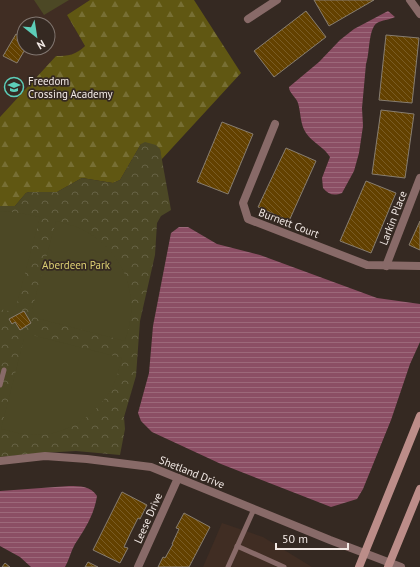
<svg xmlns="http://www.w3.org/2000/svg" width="420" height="567" viewBox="0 0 420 567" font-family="'PT Sans',sans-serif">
  <defs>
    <pattern id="forest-firs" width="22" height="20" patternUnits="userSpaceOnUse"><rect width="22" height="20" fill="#605712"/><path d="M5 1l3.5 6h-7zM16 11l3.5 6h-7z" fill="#776f34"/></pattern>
    <pattern id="park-crowns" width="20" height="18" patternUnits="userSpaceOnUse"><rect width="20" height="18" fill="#4c4825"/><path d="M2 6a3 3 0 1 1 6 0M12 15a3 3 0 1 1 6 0" fill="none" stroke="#666244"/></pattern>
    <pattern id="water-rules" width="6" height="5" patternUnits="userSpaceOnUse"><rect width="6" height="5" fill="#8b4e64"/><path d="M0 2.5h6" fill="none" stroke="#9c687a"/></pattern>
    <pattern id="building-back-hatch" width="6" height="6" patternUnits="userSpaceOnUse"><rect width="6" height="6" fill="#634100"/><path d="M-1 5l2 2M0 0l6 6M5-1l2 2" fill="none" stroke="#7a5c25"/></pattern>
  </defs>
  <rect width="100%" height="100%" fill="#352922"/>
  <!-- built -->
  <g fill="#402d23" fill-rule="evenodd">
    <path d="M0,0H90L67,15L85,46L78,52L69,56H56L0,117ZM24,24H48V48H24Z"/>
    <polygon points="222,523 263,537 312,567 203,567"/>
  </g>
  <!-- forest -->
  <path fill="url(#forest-firs)" d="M90,0H194L241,73L161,160L160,149L141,144L120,180L113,183L82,178L57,192H29L26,193L15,206H0V117L56,56C68,56 76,55 85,46L67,15Z"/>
  <!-- park -->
  <polygon fill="url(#park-crowns)" points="145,142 156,145 160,149 171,210 161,216 157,223 155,255 140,321 136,376 124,417 125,429 120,455 76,451 43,453 0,457 0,206 15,206 26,193 29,192 57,192 82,178 113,183 120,180 141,144"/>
  <!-- garden -->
  <g fill="#4c4825">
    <polygon points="34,0 69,0 44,15"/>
    <polygon points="4,211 25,214 40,217 16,307 8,311 0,309 0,212"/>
    <path d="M56,221C62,223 68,224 74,226C107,238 131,270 131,305C132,317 128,330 125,341L36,318L32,310Z"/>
    <path d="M32,335L122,358C120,364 119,370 117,376C105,409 73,434 38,435C26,435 13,432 1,429L24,339Z"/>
  </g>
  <!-- water -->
  <g fill="url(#water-rules)">
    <path d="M388,11L395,17C389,20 382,20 377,23C368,29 370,54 366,64L362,108L363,126L359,153L354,171L342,193C334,196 329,195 323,188L322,178L330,157C324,147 312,142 306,133C300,124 301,113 298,103C296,97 289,93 289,87L319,62L340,40L354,29Z"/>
    <polygon points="179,227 188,227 217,244 260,255 377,298 420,304 420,342 410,364 391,420 363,489 357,499 331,507 221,464 152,432 141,421 138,413 149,373 153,326 171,233"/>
    <path d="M69,486C80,486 91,486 97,496C94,515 85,529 75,544C71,551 69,560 65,567H31L20,557L0,546V491Z"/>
  </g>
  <!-- building -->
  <g fill="url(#building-back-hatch)" stroke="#877d70">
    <polygon points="314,0 374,0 329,26"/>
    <polygon points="306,11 326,37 274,77 254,51"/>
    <polygon points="16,34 24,39 24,48 26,48 17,63 3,56"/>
    <polygon points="386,35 419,38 412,103 379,100"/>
    <polygon points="381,110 414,114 405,178 372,174"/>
    <polygon points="222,122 253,134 228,194 197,182"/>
    <polygon points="286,148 316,161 289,221 258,207"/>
    <polygon points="366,181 396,193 371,253 340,241"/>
    <polygon points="420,221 420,250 409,245"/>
    <polygon points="24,311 31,323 20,330 15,322 12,324 9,319"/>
    <polygon points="122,492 147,505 140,519 138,518 131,532 124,547 128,548 120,563 93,550"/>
    <polygon points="184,513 210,527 189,567 158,567 163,557 165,558 173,544 172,544 179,529 176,528"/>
    <polygon points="88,562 98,567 85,567"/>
    <polygon points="5,563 10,567 2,567"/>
  </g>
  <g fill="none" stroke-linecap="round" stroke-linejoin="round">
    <!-- lane -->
    <g stroke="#886a68" stroke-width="5">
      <polyline points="0,385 4,370"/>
      <polyline points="237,546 284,567"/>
      <polyline points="228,567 254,509"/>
    </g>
    <!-- street -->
    <g stroke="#886a68" stroke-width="8">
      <polyline points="410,0 420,14"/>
      <polyline points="248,19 277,0"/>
      <polyline points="275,124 243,203 248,219 367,265 420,266"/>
      <polyline points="386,266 420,178"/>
      <polyline points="0,461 45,456 87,459 151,467 330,540 401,567"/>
      <polyline points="138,567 178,478"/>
    </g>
    <!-- secondary -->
    <g stroke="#bc8d89" stroke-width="8">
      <polyline points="359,567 420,416"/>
      <polyline points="388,567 420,489"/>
    </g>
  </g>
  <!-- icons -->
  <defs>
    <symbol id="school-ring" viewBox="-11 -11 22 22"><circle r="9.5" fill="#352922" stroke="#5dceb9" stroke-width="1.5"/><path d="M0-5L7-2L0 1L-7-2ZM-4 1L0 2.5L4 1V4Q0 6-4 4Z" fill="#5dceb9"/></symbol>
  </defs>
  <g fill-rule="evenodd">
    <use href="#school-ring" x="3" y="76" width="22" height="22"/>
  </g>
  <g text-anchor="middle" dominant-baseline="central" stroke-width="3.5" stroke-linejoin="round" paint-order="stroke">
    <!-- poi labels -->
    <g font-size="11" fill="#f2e9e5" stroke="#352922" text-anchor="start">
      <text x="28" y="81">Freedom<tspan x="28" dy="13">Crossing Academy</tspan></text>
    </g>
    <!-- street labels -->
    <g font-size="11" fill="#f2e9e5" stroke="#352922">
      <text transform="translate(393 218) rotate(-69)">Larkin Place</text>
      <text transform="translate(289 223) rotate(21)">Burnett Court</text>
      <text transform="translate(192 472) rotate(22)">Shetland Drive</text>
      <text transform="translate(148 518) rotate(-66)">Leese Drive</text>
    </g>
    <!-- park labels -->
    <g font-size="11" fill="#dccf72" stroke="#352922">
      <text x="76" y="265">Aberdeen Park</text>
    </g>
  </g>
  <!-- north arrow -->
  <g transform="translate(36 36) rotate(150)"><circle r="19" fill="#352922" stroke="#817670"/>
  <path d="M0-3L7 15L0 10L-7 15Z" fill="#5dceb9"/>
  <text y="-6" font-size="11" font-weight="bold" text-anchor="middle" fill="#f2e9e5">N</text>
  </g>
  <!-- scale -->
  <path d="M276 543v6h72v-6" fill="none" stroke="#f2e9e5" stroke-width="2"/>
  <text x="282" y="543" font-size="12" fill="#f2e9e5" stroke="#352922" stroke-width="3" paint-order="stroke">50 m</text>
</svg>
